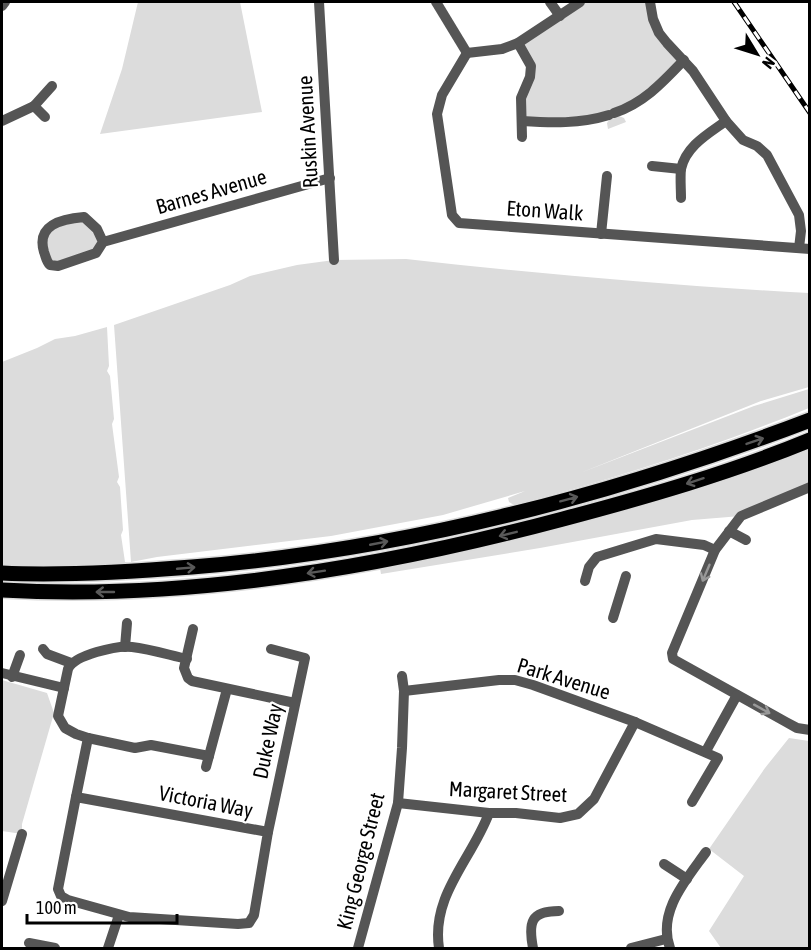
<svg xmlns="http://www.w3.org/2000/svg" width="811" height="950" viewBox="0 0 811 950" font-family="'Asap Condensed',sans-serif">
  <rect width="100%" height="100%" fill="#fff"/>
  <!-- green -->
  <g fill="#dcdcdc">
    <polygon points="138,2 240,2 262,112 100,134 122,69"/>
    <polygon points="580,2 650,2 653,19 684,60 619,116 624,118 626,122 608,129 607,123 610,119 522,121 530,77 518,43"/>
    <polygon points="84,217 103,242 96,253 50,265 44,232"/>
    <path d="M406,259C540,274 675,286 809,293V387L761,401L580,473L754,406L809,389V408C714,447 614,479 514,505L509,502L508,498L525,491L443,515L331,536L157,557L131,562L114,325L230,285L250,276L297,265L334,260Z"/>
    <polygon points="107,327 109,366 107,371 110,376 114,419 112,424 119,477 117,482 120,487 123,530 121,535 125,562 129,563 128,572 2,573 2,362 37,348 55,339 75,336"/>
    <polygon points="809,442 809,487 741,516 692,520 540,548 381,574 379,562 501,536"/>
    <polygon points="2,680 47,693 54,713 22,824 22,834 2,831"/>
    <polygon points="789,738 809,741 809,948 721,948 709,931 744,876 709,849 765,768"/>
  </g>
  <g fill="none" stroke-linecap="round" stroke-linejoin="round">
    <defs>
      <g id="highway">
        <path d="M2,573C65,576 129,572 192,567C404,550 611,496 810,420"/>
        <path d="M2,590C189,601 383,567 563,519C646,497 730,473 810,440"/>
      </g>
    </defs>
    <!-- highway casing -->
    <use href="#highway" stroke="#dbdbdb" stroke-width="18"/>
    <!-- minor -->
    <g stroke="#555" stroke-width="10">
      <polyline points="319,2 334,260"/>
      <polyline points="436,2 467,53"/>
      <polyline points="550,2 560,16"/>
      <polyline points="650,2 653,19 659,33 667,43 693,71 726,121 743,140 757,146 767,155 799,215 801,231 799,248"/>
      <polyline points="2,6 5,2"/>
      <polyline points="518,43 531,66 530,77 521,98 522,137"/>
      <polyline points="467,53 442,95 437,114 452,215 459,223 810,249"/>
      <polyline points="467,53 502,49 518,43 580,2"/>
      <polyline points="34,106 45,117"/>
      <path d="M614,113C644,103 663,82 684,60"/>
      <polyline points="2,121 34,106 52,86"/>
      <path d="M522,121C551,123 580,124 609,115"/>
      <polyline points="652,166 681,169"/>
      <path d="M681,198C681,189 680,178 681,169C686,146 708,134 726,121"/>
      <polyline points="601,234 607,176"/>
      <path d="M103,242L97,229L84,217C61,219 36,225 44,252C46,257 46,261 50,265L58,266L96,253L103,242L330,178"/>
      <polyline points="810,487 741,516 715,550 672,653 673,659 786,722 797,728 810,730"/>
      <polyline points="729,531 746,540"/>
      <polyline points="585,581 589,567 597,557 656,539 704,545 715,550"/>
      <polyline points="613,618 626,576"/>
      <polyline points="193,629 184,668 188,678 192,681 295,703"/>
      <polyline points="125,647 127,623"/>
      <polyline points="43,649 47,654 71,663"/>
      <path d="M187,659C169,655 150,649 132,647C117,645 74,655 68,669L58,716L65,728L76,734L88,738L135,748L151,745L209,756"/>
      <polyline points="2,673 64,688"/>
      <polyline points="12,677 20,655"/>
      <polyline points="404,691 499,680 515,680 533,685 635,722 718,758 692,802"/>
      <polyline points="706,751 737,695"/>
      <polyline points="206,767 227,689"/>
      <polygon points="76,797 268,832 254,915 249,923 238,924 129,917 68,900 61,896 58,889"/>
      <polyline points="76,797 88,738"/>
      <polyline points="398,803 489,813 516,813 560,818 578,814 594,799 635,722"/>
      <polyline points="268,832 305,658 271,649"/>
      <polyline points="664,864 687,879"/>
      <polyline points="2,901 22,834"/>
      <polyline points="29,943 55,948"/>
      <polyline points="108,948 119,915"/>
      <polyline points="358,948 398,803 402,748 404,691 402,676"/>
      <path d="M439,948C431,895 472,859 489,813"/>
      <path d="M533,948C528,922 531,911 559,911"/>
      <polyline points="631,948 666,939"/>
      <path d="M670,948C657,912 686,880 706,852"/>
    </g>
    <!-- highway -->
    <use href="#highway" stroke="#000" stroke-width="15"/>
    <defs>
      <polyline id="rail" points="734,2 810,113"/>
    </defs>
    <!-- rail casing -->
    <use href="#rail" stroke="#000" stroke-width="5"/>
    <!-- rail -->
    <use href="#rail" stroke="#fff" stroke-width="3" stroke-dasharray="9" stroke-linecap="butt"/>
  </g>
  <!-- one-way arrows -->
  <defs><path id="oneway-shaft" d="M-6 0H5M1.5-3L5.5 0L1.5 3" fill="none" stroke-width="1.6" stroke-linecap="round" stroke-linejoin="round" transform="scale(1.5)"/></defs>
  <g stroke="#595959">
    <use href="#oneway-shaft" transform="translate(755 441) rotate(-19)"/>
    <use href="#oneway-shaft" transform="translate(695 481) rotate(162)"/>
    <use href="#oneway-shaft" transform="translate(569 499) rotate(-15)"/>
    <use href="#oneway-shaft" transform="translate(508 534) rotate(166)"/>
    <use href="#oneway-shaft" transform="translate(379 543) rotate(-11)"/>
    <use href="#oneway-shaft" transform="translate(186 568) rotate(-5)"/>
    <use href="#oneway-shaft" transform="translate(316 572) rotate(171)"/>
    <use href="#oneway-shaft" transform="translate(105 592) rotate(180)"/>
  </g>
  <g stroke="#999">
    <use href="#oneway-shaft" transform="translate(706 573) rotate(113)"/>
    <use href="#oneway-shaft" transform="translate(762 709) rotate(29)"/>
  </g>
  <g text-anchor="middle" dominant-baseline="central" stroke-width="4.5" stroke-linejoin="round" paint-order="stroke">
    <!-- street labels -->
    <g font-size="21" fill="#000" stroke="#fff">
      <text transform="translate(307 132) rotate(-93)">Ruskin Avenue</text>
      <text transform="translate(211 191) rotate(-16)">Barnes Avenue</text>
      <text transform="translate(545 210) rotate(4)">Eton Walk</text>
      <text transform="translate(564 678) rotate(17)">Park Avenue</text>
      <text transform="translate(267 741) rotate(-78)">Duke Way</text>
      <text transform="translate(508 791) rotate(3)">Margaret Street</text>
      <text transform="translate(206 801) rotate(11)">Victoria Way</text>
      <text transform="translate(360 861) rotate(-76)">King George Street</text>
    </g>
  </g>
  <!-- border -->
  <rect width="811" height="950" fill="none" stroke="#000000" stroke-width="6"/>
  <!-- north arrow -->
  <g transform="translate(757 54) rotate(128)" stroke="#ffffff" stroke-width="4.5" paint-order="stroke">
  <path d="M0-4.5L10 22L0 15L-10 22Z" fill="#000000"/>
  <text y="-9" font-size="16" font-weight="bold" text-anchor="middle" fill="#000000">N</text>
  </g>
  <!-- scale -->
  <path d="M27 914v9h150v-9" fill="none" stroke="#000000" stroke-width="3"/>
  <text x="36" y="914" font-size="18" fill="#000000" stroke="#ffffff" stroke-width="4.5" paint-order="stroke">100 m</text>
</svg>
